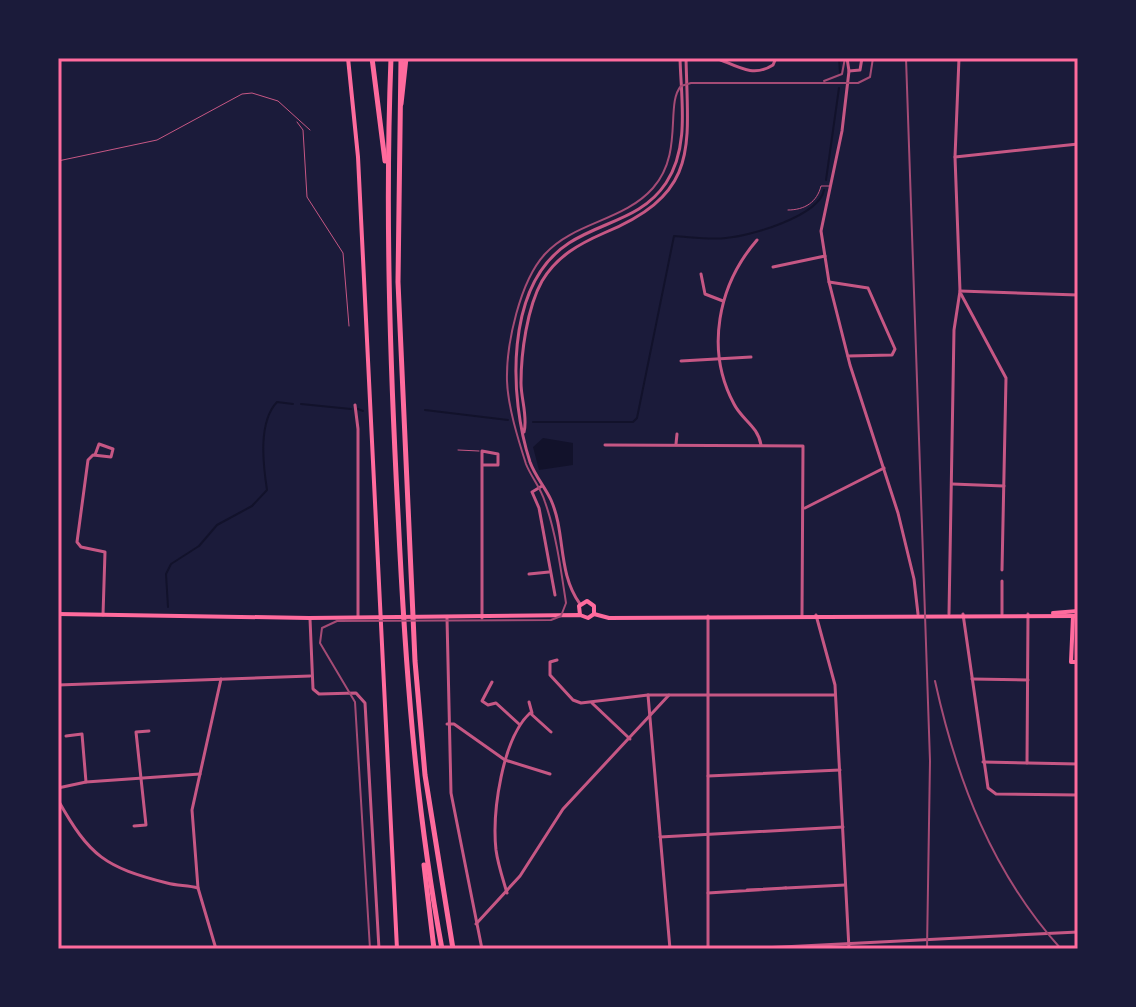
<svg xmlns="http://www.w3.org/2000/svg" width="1136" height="1007" viewBox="0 0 1136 1007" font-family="'Alegreya Sans',sans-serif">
  <rect width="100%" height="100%" fill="#1b1b3a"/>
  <!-- water -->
  <polygon fill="#12122b" points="543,438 573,443 573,465 539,470 533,447"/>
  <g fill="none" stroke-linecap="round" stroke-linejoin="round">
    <!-- stream -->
    <g stroke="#12122b" stroke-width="2">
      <polyline points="839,58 840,73"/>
      <polyline points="826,180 839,88"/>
      <polyline points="301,404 351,409"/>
      <polyline points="358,409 363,411"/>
      <polyline points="425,410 508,420"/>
      <path d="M533,422H633L637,418L674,236C691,237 709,240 726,238C751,236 819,216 824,190"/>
      <path d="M168,607L166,574L171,564L199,546L217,525L252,506L267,490C263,464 258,422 277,402L293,404"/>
    </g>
    <!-- service -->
    <g stroke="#c65784" stroke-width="1">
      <polyline points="297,122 303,130 307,197 343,253 349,326"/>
      <polyline points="58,161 157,140 242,94 252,93 278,101 310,130"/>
      <path d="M788,210C805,210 817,202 821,186H829"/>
      <polyline points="458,450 479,451"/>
    </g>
    <!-- minor -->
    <g stroke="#c65784" stroke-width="3">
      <path d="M716,58C737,66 753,78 773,65L776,58"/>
      <polyline points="847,58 849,71 842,131 821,231 829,282 850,365 898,513 914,579 918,614"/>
      <polyline points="849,71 860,70 862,58"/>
      <polyline points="955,157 1078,144"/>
      <path d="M757,240C718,285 705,350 734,404C742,420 758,426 761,445"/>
      <polyline points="773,267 825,256"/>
      <polyline points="701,274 705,294 723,301"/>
      <polyline points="829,282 868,288 895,349 892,355 848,356"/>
      <polyline points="960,291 1078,295"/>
      <polyline points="961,294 1006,378 1002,570"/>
      <polyline points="681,361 751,357"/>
      <polyline points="355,405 358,429 358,616"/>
      <polyline points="676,444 677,434"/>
      <polyline points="605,445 803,446 802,615"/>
      <polyline points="95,455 99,444 113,449 111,457 93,455 88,460 77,542 81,547 105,552 103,615"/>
      <polyline points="482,465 498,465 498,454 482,451 482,618"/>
      <polyline points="952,484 1004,486"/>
      <polyline points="542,486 532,492 539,508 555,595"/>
      <polyline points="805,508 884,468"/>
      <polyline points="529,574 549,572"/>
      <polyline points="949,614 954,330 960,291 955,157 959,58"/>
      <polyline points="963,614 988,788 996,794 1078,795"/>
      <polyline points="1002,614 1002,581"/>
      <polyline points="816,615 835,685 849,949"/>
      <polyline points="447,618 451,793 482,949"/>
      <polyline points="310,619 313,689 319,694 356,693 365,703 379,949"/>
      <polyline points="557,660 550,662 550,675 573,700 581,703 648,695 835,695"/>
      <polyline points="972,679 1028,680"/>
      <polyline points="492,682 482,701 488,705 496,703 519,724"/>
      <polyline points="58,685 310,676"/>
      <polyline points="648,695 670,949"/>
      <polyline points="529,702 532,713"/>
      <polyline points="592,703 630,739"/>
      <polyline points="447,724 454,724 505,760 550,774"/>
      <polyline points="66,736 82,734 86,782"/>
      <polyline points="983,762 1078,764"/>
      <polyline points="1027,763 1028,614"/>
      <polyline points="708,776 840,770"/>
      <polyline points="58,788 86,782 200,774"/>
      <path d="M58,800C90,857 105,867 167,883C178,886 188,885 198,888"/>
      <polyline points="134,826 146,825 136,732 149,731"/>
      <polyline points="660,837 843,827"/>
      <polyline points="786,888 845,885"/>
      <path d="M507,893C503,879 498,865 496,850C492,813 502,739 530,713L551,732"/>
      <polyline points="708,893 786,888 747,890"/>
      <polyline points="476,924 520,876 563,809 669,695"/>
      <polyline points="216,949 198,888 192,810 221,679"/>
      <polyline points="708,949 708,616"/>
    </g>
    <!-- tertiary -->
    <g stroke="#c65784" stroke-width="3">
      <path d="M524,432C528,417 521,399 521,383C521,353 527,308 542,281C557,256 579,244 604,233C700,193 688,149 686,58"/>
      <path d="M580,604C557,572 566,534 551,500C545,487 535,476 530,462C509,398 504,285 569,243C603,221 642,219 666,183C690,147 681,99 680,58"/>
      <polyline points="740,949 1078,932"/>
    </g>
    <!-- secondary -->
    <g stroke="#ff6b9d" stroke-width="4">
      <polyline points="348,58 358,157 397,949"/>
      <polyline points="1053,613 1078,611"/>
      <polyline points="58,614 309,618 580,615 588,618 594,614"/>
      <polyline points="594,614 609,618 1078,616"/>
      <polyline points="580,615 579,606 587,601 594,606 594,614"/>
      <polyline points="1073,616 1071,662 1078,662"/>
    </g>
    <!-- motorway -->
    <g stroke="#ff6b9d" stroke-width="5">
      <polyline points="372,58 385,161"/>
      <path d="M391,58C385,210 390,362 398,514C405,660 415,804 442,949"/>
      <polyline points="401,58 398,282 415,661 425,775 453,949"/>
      <polyline points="401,104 406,58"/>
      <polyline points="424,865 434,949"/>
    </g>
    <!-- tram -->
    <g stroke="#a44b75" stroke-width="2">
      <polyline points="824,81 842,74 845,58"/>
      <path d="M370,949L355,702L320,643L322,628L337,621L551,620L561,616L566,603C561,570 556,533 545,502C541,488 531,477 526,464C518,439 508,407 507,381C506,344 520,281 545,254C574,222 624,221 653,188C684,153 665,104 681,86L691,83H858L870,77L873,58"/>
    </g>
    <!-- rail -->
    <g stroke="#a44b75" stroke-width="2">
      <polyline points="906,58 930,761 927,949"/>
      <path d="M935,681C957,781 992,872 1061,949"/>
    </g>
  </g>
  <!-- border -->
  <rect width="1136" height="1007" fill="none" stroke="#1b1b3a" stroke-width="120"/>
  <rect x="60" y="60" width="1016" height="887" fill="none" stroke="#ff6b9d" stroke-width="3"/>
</svg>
